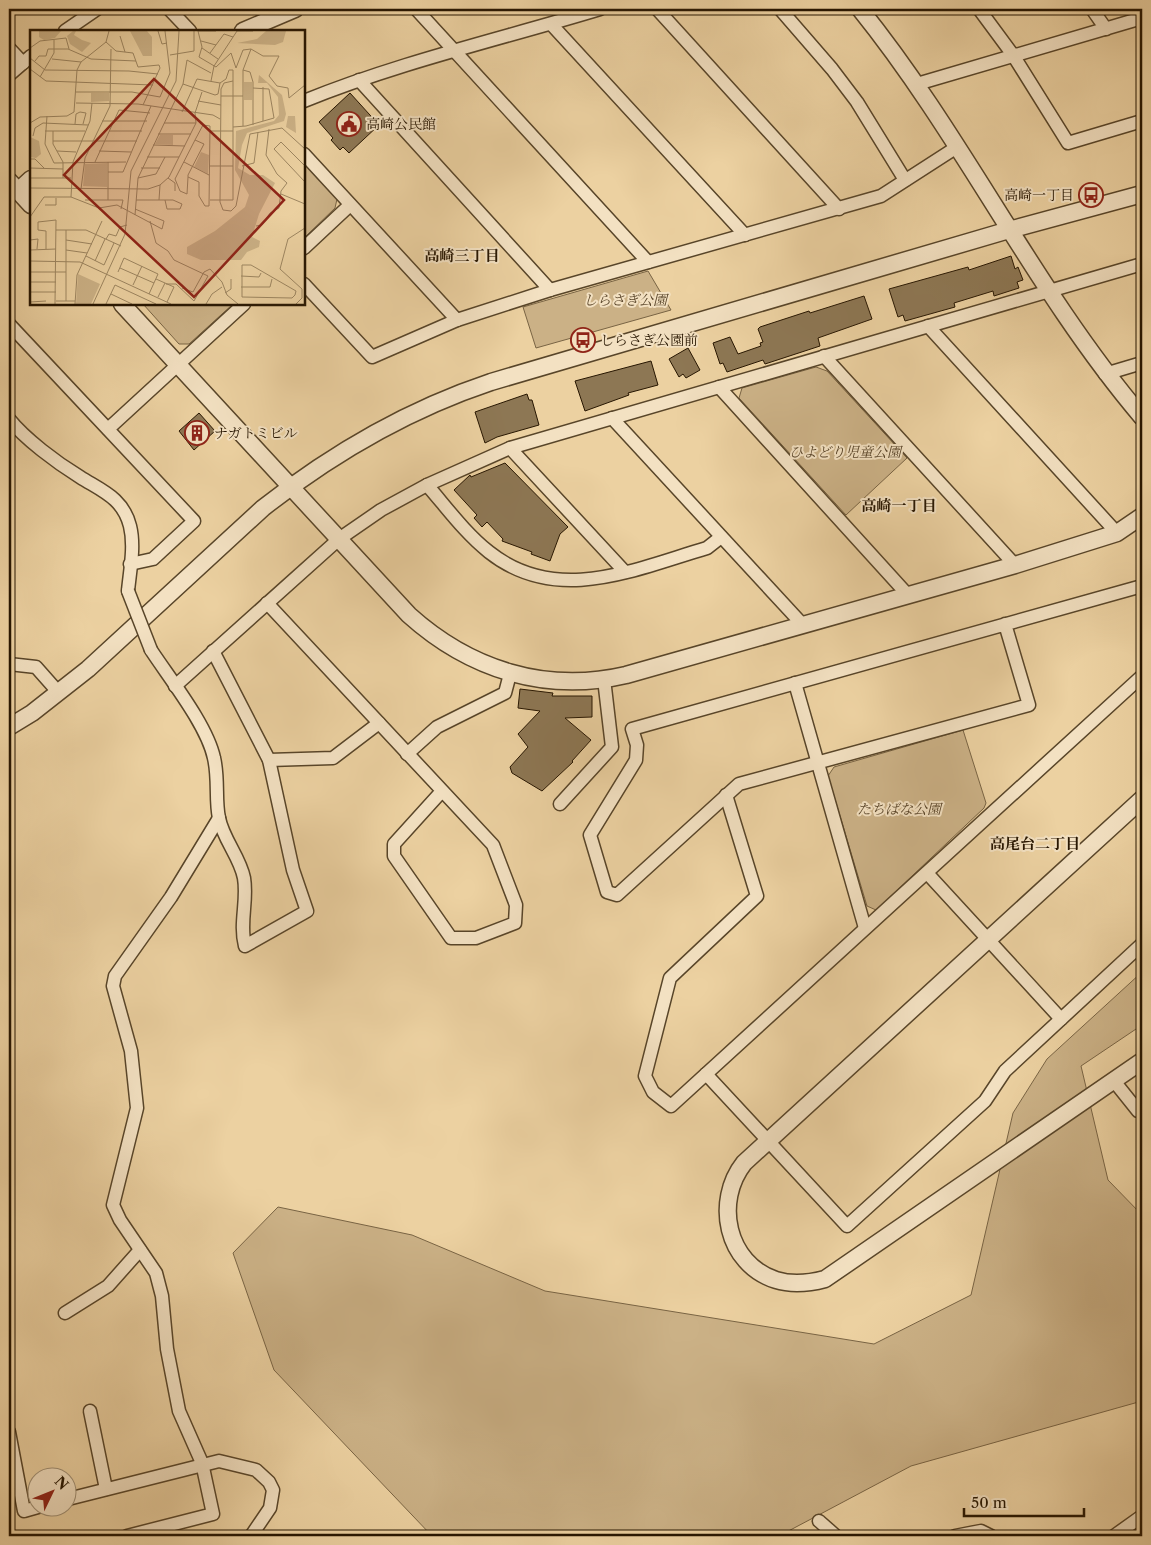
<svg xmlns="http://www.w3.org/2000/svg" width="1151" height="1545" viewBox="0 0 1151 1545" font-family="'Libre Caslon Text','Noto Serif JP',serif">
  <rect width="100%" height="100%" fill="#ecd1a1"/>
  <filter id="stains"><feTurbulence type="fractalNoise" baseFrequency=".004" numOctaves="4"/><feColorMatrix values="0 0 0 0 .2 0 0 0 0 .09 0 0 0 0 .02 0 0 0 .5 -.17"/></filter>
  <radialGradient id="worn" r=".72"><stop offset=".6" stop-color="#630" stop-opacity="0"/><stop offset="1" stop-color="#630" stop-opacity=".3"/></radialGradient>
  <!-- green -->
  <g fill="#cbb186" stroke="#796444">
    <polygon points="304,163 337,199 335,208 304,238"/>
    <polygon points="648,271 671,310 536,348 523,307"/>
    <polygon points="143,304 233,304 189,344 179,344"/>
    <polygon points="816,367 827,371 907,458 846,515 739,398 742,388"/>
    <polygon points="963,730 986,803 984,808 876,910 867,906 828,776 834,767"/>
    <polygon points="1142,972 1142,1025 1081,1066 1108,1180 1142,1215 1142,1401 911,1466 779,1536 432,1536 274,1370 233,1253 278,1207 412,1235 545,1291 874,1344 971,1295 1013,1113 1047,1059"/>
  </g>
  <!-- building -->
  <g fill="#8d7754" stroke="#271601">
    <polygon points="350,93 379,125 349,153 343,147 340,150 331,140 333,138 319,122"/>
    <polygon points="1011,256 1015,269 1018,267 1023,280 1017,282 1019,288 994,296 993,291 954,303 955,307 905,321 903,315 898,317 889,289 968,267 969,270"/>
    <polygon points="864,296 872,319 818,338 820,346 765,364 763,360 727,372 723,363 720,364 713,343 730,337 738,354 761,346 760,343 763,342 758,329 760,327 809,311 810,313"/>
    <polygon points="688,348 700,370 686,378 683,374 679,377 669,359"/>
    <polygon points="651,361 658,385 628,393 629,395 585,411 575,381"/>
    <polygon points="527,394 529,400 532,400 539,425 497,437 485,443 475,412"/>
    <polygon points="199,413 215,431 194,450 179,431"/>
    <polygon points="505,463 568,527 560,534 550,561 531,554 532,552 502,541 503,539 487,522 482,527 474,518 477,515 454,490 470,475 471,477"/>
    <polygon points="520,689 553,693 552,696 592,696 592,717 565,718 591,740 572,761 573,762 542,791 512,773 510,767 528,747 518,734 540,711 518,708"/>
  </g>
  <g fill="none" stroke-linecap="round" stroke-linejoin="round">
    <defs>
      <g id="minor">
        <polyline points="169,9 190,31"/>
        <polyline points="416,9 648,262"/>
        <polyline points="657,9 839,209"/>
        <polyline points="780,9 832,69 857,102 905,180"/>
        <polyline points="979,9 1013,55 1068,143 1142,121"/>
        <polyline points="1092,9 1106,29"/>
        <polyline points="551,24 745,235"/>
        <polyline points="65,31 97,9"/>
        <polyline points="9,48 23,63"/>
        <polyline points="9,75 31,56"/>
        <polyline points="359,80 550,290"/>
        <polyline points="917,84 1142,18"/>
        <path d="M304,101C400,62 501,39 600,9"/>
        <polyline points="304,154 457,320"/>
        <polyline points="304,248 350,205"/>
        <polyline points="304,284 372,357 457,320 550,290 881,196 957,147"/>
        <polyline points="9,324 194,521 153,559 130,564"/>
        <polyline points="928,326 1117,533"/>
        <polyline points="824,356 1015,565"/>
        <polyline points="1105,374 1142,363"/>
        <polyline points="719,387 907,594"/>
        <polyline points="612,418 803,625"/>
        <path d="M9,419C25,439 57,463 80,477C102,491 123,498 130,526C135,546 130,570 128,591"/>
        <polyline points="108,429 244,304"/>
        <polyline points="510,448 625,572"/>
        <path d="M427,485C447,508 465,533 489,552C557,606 635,569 707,548L721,537"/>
        <polyline points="267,603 493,845 516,905 515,923 476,938 451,938 394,856 394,844 442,791"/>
        <polyline points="1005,624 1029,705 739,784 617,895 607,892 590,835 636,760 637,745 632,729 1142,586"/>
        <path d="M151,650C170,679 207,725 214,758C219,779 215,800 219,818C223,839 240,857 244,878C248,901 239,923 245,946L307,911L293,870L269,760L213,651"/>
        <polyline points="9,664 36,667 59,693"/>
        <polyline points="795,683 865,928"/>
        <polyline points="175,686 339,539 381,510 427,485 510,448 1142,264"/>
        <polyline points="407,754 437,727 505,693 510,674"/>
        <polyline points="269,760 333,758 379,723"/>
        <polyline points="726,795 757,896 670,978 645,1076 653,1092 671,1106 1142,676"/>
        <polyline points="560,804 612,747 604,679"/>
        <polyline points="927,873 1061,1019"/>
        <polyline points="706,1074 847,1226 985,1101 1005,1071 1142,944"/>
        <polyline points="1114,1081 1138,1111 1142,1112"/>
        <polyline points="65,1313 108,1286 140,1250"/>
        <polyline points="90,1411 106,1489"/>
        <polyline points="9,1432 24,1511 38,1507"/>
        <polyline points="68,1499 219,1461 256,1470 269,1482 273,1490 270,1508 251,1536"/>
        <polyline points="819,1521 836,1536"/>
        <polyline points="127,1536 213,1514 202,1463 179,1411 167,1349 162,1296 156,1273 120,1220 113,1205 137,1108 131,1051 113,986 115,976 171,897 219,818"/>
        <polyline points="955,1536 981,1531 991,1536"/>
        <polyline points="1114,1536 1142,1516"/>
      </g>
      <g id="tertiary">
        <path d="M860,9C964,138 1035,291 1142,417"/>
        <polyline points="243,31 295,9"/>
        <polyline points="9,181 31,205"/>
        <polyline points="18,191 31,179"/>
        <path d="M122,304L409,615C469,669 545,694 626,675L1015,565L1117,533L1142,516"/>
        <path d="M9,727L32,713L88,669L263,508C333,453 407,410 491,382L1009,230L1142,194"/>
        <path d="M1142,799L744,1163C714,1201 726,1264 776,1280C792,1285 810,1283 825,1279L1142,1061"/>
      </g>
    </defs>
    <!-- minor casing -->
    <use href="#minor" stroke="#584529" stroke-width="15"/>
    <!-- tertiary casing -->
    <use href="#tertiary" stroke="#584529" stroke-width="19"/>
    <!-- minor -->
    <use href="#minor" stroke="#f3e1c2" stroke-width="12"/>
    <!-- tertiary -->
    <use href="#tertiary" stroke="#f3e1c2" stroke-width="16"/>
    <defs>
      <polyline id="minor-bridge" points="128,591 151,650"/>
    </defs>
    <!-- minor-bridge casing -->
    <use href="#minor-bridge" stroke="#584529" stroke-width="15" stroke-linecap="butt"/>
    <!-- minor-bridge -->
    <use href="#minor-bridge" stroke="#f3e1c2" stroke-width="12"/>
  </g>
  <!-- icons -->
  <defs>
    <symbol id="civic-ring" viewBox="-11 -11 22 22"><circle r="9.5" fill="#f3e1c2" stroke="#8f2418" stroke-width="1.5"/><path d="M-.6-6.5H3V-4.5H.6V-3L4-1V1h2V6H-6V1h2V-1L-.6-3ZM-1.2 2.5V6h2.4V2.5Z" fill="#8f2418"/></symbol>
    <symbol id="bus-ring" viewBox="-11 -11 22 22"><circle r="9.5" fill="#f3e1c2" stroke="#8f2418" stroke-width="1.5"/><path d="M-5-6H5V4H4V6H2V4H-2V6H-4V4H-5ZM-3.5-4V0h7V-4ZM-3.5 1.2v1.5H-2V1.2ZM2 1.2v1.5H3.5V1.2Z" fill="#8f2418"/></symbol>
    <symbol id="building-ring" viewBox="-11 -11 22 22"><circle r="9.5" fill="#f3e1c2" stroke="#8f2418" stroke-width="1.5"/><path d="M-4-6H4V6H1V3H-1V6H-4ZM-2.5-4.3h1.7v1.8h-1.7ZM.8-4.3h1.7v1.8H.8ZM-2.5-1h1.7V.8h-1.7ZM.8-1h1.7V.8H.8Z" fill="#8f2418"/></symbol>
  </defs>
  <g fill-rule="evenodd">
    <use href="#civic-ring" x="335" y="110" width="28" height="28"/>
    <use href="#bus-ring" x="1077" y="181" width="28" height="28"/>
    <use href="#bus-ring" x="569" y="326" width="28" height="28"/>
    <use href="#building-ring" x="183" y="419" width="28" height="28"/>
  </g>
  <g text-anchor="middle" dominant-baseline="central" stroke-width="4" stroke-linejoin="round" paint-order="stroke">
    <!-- poi labels -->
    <g font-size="14" fill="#271601" stroke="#f3e1c2" text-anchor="start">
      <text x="366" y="124">高崎公民館</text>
      <text x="1074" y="195" text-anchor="end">高崎一丁目</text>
      <text x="600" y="340">しらさぎ公園前</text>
      <text x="214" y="433">ナガトミビル</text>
    </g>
    <!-- park labels -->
    <g font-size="14" font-style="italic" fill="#584429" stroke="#f3e1c2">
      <text x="625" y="300">しらさぎ公園</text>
      <text x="845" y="452">ひよどり児童公園</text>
      <text x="899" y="809">たちばな公園</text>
    </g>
    <!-- neighbourhood labels -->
    <g font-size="15" font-weight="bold" fill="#271601" stroke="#f3e1c2">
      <text x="462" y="255">高崎三丁目</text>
      <text x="899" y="505">高崎一丁目</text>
      <text x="1035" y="843">高尾台二丁目</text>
    </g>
  </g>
  <!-- overview -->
  <g transform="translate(30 30)">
    <rect width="275" height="275" fill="#ecd1a1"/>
    <path d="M9,1H31L25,8L14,10L9,7ZM43,1H46L44,5L52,10L61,13L52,22L40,14L37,6ZM100,1H117L122,7V26H113ZM236,1H256L253,12L245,15L207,13L227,9ZM229,45L252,65L256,84L254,91L217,103L212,115L208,138L220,145H233L245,153L229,184L222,207L230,211L229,217L217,222L211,230H171L157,224V217L185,201L215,177L219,165L205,140L206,101L244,91L249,85L248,67L237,53H228ZM214,52H222V70H214ZM61,63H79V71L61,72ZM258,86H265L266,103L256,97ZM130,105H143V115L125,114ZM0,107L9,111L11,124L6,128L0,127ZM171,122L179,125L178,144L164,137ZM77,133V157L53,156L55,134ZM48,244L70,254L61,274H46Z" fill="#cbb186"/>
    <path fill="none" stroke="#9d8661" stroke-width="1" d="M128,1L132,14L137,13M168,1L172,17L169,27L186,37L201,23L206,38L213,20L221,19L233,26H249L239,46L247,56L258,58L259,68L275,55M168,1H186M207,1H223M90,6L95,22M171,11L186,15M76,12L86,21L103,23L108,37M0,18L10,11L36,8L39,19M172,18L188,29M180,23L194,4L203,7M140,25L164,21V1M0,28L15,40L99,41L128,44M22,29L51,32M5,31L9,26H16L18,19H38L61,29L106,31M108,37L129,35L130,38L113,75M0,39L16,51L123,55M213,40L220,42L223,52V95M10,47L24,23V10M181,51L184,36L207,1M203,51L194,53L191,59L190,172L193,180L201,181L206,176L220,104L252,98L275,119M153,54L185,65L188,64L190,53M46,62H102L130,67L140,43L135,1M191,66H213M168,71L191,75M46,73L108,74L183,85L190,89M152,82L167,49L190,53L196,49L199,40H203M17,86L15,114L24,133L96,132M72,91H117M233,91V57M0,93L10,87L37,86L44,82L47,40L51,32L76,12L79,1M134,93H166M45,94L46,84L50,82L56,83L53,94M213,96V40L221,19M203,97L216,96L244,88L239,59L223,58M15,101H55M23,101V114L33,132V148M79,101H112M180,101H203M128,104H161M3,106L5,98L13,93L58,95M23,111H107M123,115L155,116M27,121L46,122M69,121L101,122M117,127H149M0,129H5L14,138M65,132L89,80L120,83M154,132L179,145M180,136H203M212,136L224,133L228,102M275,136L251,112L244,119L275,152M0,138L33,139M111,138H130M78,142H93L121,76M158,147L169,152V166L175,176H179L180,96L173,95L165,110L145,149L150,161L157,164L158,147V145L174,114L165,110M0,148H41M108,148L126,144L135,127M138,148L145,153V161M0,158L118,159L130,155L139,147L166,93L165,83L172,62M51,159L55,128L80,76L81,19M251,164L275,174M41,167L43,132L60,91L62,73M55,170H93L91,179M78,170V132M106,170H143L152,174L150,179H137L135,170M129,170L130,155M180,170H203V40M15,175H26V168M105,185L108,148L153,54L157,30L181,43M0,187L14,167H41L69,178L87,175L132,199L134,191L105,179M120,191L126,213L138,221L144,230L178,246L164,271L146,254H136M226,196L232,195L240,183L249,178L251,161L257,153L247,144L236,125L239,99M26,200H56L91,216M76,209L79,204L86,206L90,197L97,195M0,210L8,209L7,219M36,210L62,214M16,219V201L8,200V192L26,190L25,274M0,220L26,219M36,220L57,223M56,226L74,235L84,213M0,231L50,232L141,274M65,231L75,209M212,235H221L266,261L265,265L262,268L212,267ZM90,238L124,253M0,242H36M88,242L94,228L128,244L119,264M211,246L229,247L231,243M126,249L144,257L137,272M0,252H26M103,255L112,236M211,257H240L242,249M152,258L163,262L174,242L180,239L192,252L197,265L208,274M0,262H26M195,263L201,259V249M81,264L102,274M128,267L135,253M26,271H45M36,271V200M0,272L16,271M45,274L47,245L72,191M63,274L95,204L101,141L146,51L149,1M76,274L85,255L126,274M176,274L182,264L192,257M266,274L272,268V259L250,239L258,209L275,198"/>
    <path fill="#8f2418" fill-opacity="0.15" stroke="#8f2418" stroke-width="2.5" d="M124,49L254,170L164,267L34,145Z"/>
    <rect width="275" height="275" fill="none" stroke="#271601" stroke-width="2.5"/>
  </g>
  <!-- margin -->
  <rect width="1151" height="1545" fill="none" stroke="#ecd1a1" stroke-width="30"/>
  <rect x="10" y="10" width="1131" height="1525" fill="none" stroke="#271601" stroke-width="2.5"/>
  <rect x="15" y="15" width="1121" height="1515" fill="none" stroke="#271601"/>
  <!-- north arrow -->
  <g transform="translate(52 1492) rotate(47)"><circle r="24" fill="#f3e1c2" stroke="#a19075"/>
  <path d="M0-4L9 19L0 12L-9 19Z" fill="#8f2418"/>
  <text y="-8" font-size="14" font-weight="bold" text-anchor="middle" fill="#271601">N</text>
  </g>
  <!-- scale -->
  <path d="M964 1508v8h120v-8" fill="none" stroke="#271601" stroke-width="2.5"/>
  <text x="971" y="1508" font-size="15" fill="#271601" stroke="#f3e1c2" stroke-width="4" paint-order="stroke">50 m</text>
  <rect width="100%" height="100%" filter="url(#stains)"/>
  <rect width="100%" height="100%" fill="url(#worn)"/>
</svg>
